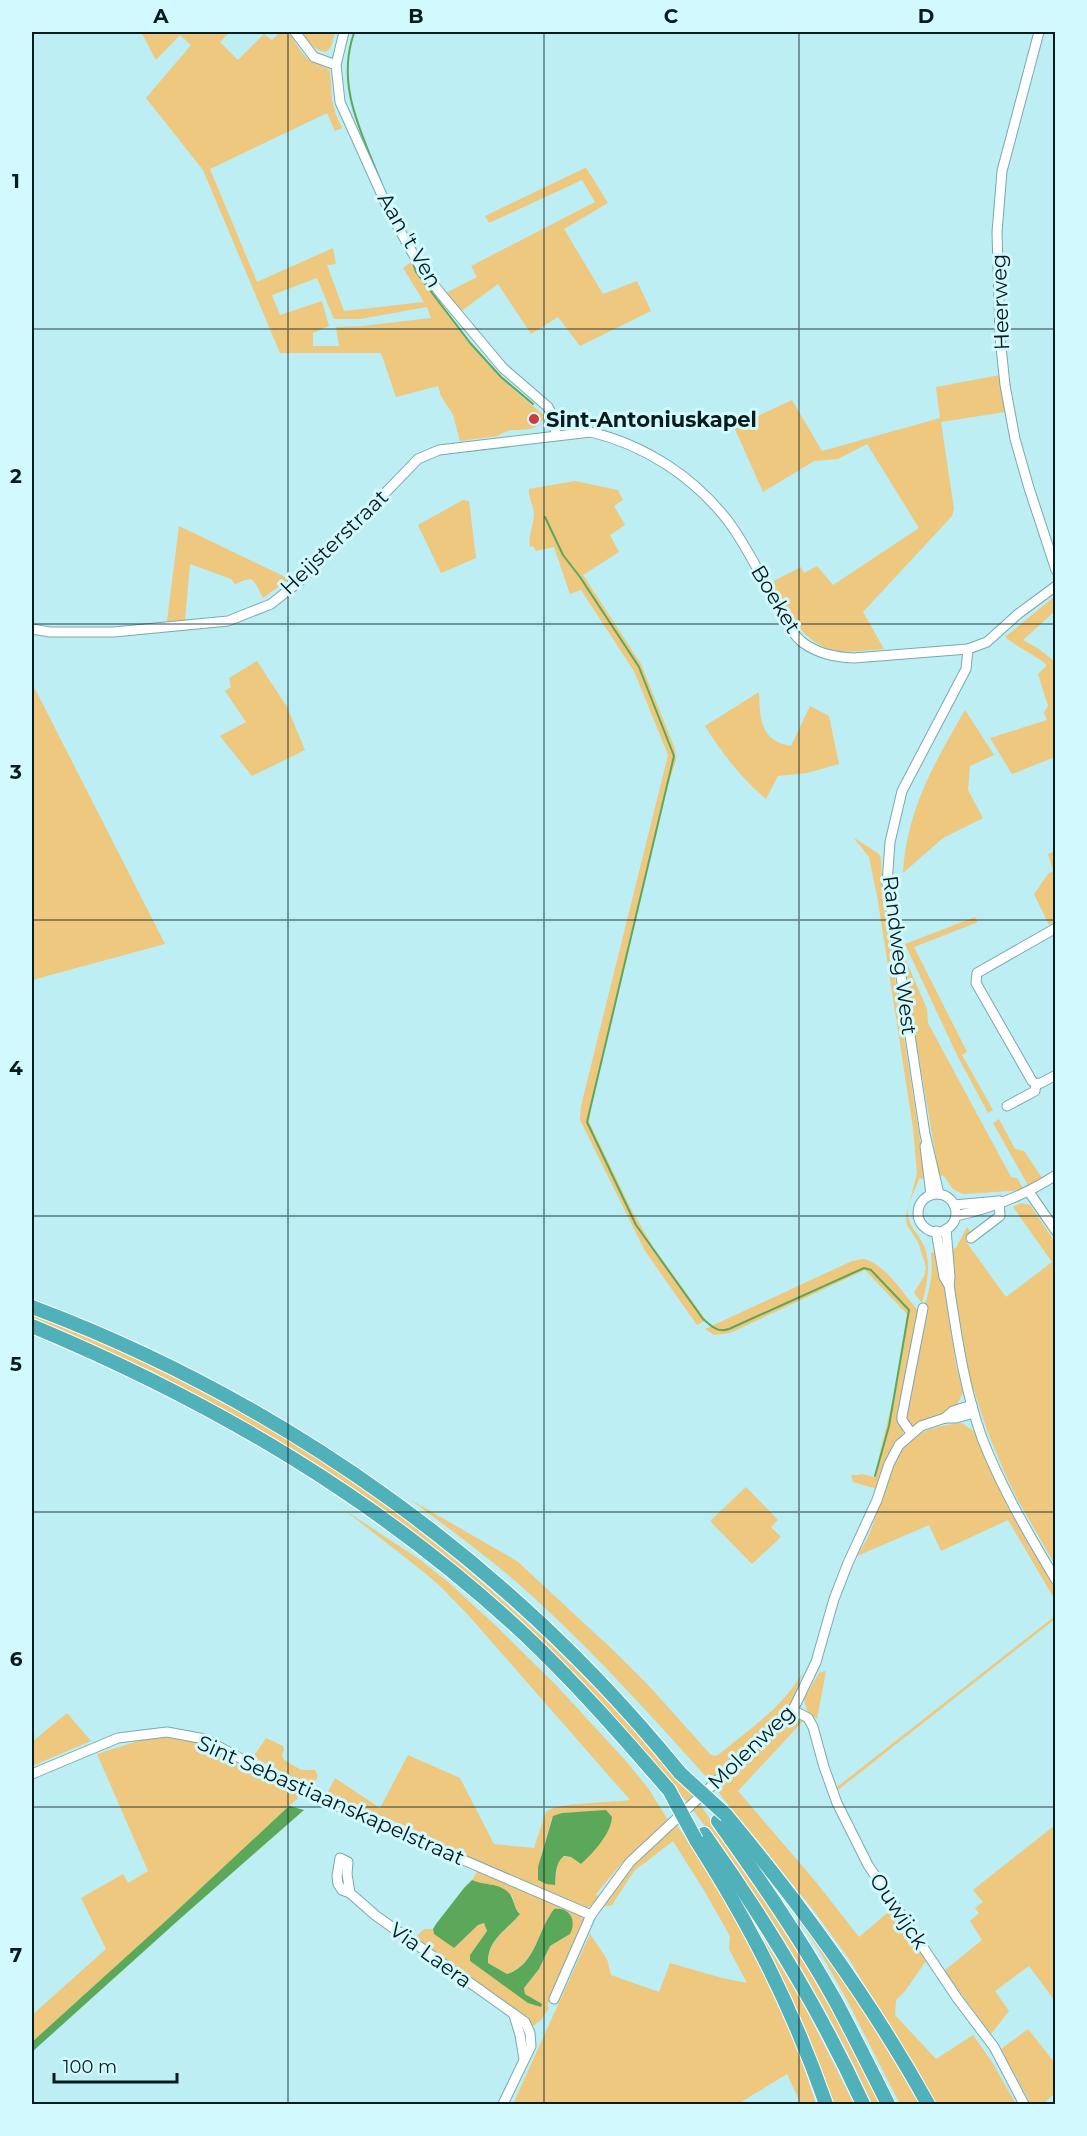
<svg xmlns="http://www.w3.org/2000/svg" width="1087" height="2136" viewBox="0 0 1087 2136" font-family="Montserrat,sans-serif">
  <rect width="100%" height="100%" fill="#bceef3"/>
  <!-- green -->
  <g fill="#edc87e" fill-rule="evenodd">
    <path d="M141,32H230L220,42L238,60L264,34L272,40L280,32H289C295,41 301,55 311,61C317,65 324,65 330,71L332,100L336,115L342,128L335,131L327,113L210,169L257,282L333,248L336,264L327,265L344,311L424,302L403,268L411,262C437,300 463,339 496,373C511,388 528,402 545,416C534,439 513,423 498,436L460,441L453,415L441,396L438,386L396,397L381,353H280L203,170L146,98L191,45L180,35L156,60ZM317,278L334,319H360L427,307L431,318L363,326L336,327L339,346H313V333L329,326L322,301L280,315L272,295Z"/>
    <path d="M302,32H335L331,47L326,52C314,51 308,41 302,32Z"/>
    <polygon points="585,168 587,169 608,203 564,229 603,294 637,281 651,311 580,346 558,317 531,334 498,284 460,312 446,293 477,277 471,266 595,202 582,180 489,223 485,216"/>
    <path d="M1000,375L1005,412L941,422L954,509L952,516L863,612L884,649C869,650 852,653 837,651C805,646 784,609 770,583L801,567L804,573L817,566L833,585L919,528L867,444L838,459L814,461L763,492L734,427L792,400L822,451L940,418L936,387Z"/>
    <path d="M575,481L618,490L623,500L614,506L625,525L610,535L619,552L583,575L641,664L675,749L676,760L666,791L592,1101L589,1122L631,1209L653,1247L706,1320L697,1325L645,1251L580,1120L581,1106L668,755L634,671L581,590L570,594L554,547L536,551L533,546L530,547C528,535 534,525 534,513C533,504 528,498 529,489Z"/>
    <polygon points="463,500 469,501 476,558 441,573 418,525"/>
    <polygon points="179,526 275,572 289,579 263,598 256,584 251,579 245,580 235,584 231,579 190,564 185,620 167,621"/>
    <path d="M1054,597L1055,611L1023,640L1039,649L1054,661L1055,660V757L1012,774L990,738L1047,720L1044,713L1048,706L1038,674L1047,665C1034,654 1018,648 1005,637Z"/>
    <polygon points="257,661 287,707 305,750 252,776 220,736 246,722 225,691 231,687 229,678"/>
    <polygon points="32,683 165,944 32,980"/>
    <path d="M759,692C760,719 760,741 791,746L810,706L829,716L839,764L807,773L778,776L766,799C741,778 722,753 705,726Z"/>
    <path d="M965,710L994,755L970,766L968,790L983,818L943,838L903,873C907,809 934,764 965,710Z"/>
    <path d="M853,837L879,854L881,858L883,902L921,1146L924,1178L919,1179C916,1188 909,1200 908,1210C906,1225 920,1234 925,1248C931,1266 927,1285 922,1303L914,1293L924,1276L926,1267L918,1242L907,1225L906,1216L917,1173L913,1128L878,901L869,857Z"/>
    <polygon points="1055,851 1055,921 1049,925 1034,894 1048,874 1053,871 1048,854"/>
    <polygon points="975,917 978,922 914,947 967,1052 962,1055 993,1110 988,1113 957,1055 905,944"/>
    <polygon points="900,947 927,1009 928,1023 1011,1177 1017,1178 1024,1190 963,1194 953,1189 944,1176 939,1175"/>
    <polygon points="999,1119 1015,1149 1024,1151 1042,1178 1029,1187 993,1123"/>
    <polygon points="1021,1203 1030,1205 1055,1242 1055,1565 1019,1502 1006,1476 988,1433 970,1379 958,1317 950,1250 956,1248 967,1227 972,1234 967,1243 1006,1297 1052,1262 1013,1207"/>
    <path d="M935,1252L944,1284L956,1365L963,1392L956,1407L915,1426L911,1425L906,1418C911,1384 915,1350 922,1317C928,1291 934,1280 931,1253Z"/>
    <path d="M863,1259C884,1262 905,1296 919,1312L901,1421L903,1430V1436L877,1489L853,1482L851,1475H859L861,1474L874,1477L894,1395L907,1314L865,1270L730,1333L714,1335L705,1329L852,1261Z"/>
    <path d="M32,1314C292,1406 516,1588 694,1796L687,1802L609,1715L539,1643L283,1446L156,1373L32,1321Z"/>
    <path d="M962,1423L975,1432L1007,1506L1055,1588V1600L1008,1520L941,1551L929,1525L857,1556C862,1547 869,1537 872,1527C882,1500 891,1451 917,1435C930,1428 947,1424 962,1423Z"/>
    <polygon points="746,1487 778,1520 771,1527 781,1537 752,1564 710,1521"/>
    <path d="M411,1500L517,1561L614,1651L650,1687L710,1754L714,1756L718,1755C749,1730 783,1707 803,1672L791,1704L784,1714L710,1781C656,1721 602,1661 543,1606C502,1567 456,1534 411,1500Z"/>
    <path d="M343,1509L419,1559L448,1582L494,1624L556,1685L625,1760L648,1788L668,1820L621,1864L596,1894L599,1897L593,1905L585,1908L428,1840L425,1834L327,1794L335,1778L380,1808L408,1755L460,1778L494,1844L534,1848L546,1812C556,1802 613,1803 630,1800L470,1617L441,1587L425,1573ZM580,1812L612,1817L610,1825L581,1864L571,1857H562L557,1865L555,1885L540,1882L541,1855L552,1818L562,1813Z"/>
    <polygon points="1055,1616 1055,1619 838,1790 837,1787"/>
    <polygon points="826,1671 817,1719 807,1711 804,1699 819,1673"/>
    <polygon points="67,1713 91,1741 32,1766 32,1742"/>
    <polygon points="796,1716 804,1720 738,1791 816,1882 859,1937 892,1909 926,1961 905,1991 896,2000 895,2015 936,2059 973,2035 992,2062 1016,2104 936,2104 849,1959 814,1911 715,1788 792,1717"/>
    <polygon points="165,1737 200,1743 280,1787 301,1795 170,1917 32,2042 32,2015 106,1949 81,1898 123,1874 128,1883 148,1871 97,1754 148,1738"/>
    <polygon points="266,1738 283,1746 284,1750 282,1755 284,1760 301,1770 315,1770 318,1776 312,1787 253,1757"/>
    <path d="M699,1803L824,1986L883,2104H872C824,1998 764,1900 692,1809Z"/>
    <polygon points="676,1824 720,1889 774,1992 791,2028 816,2104 801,2104 787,2074 738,2104 513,2104 590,1934 607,1959 611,1975 659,1992 670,1963 722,1978 747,1983 729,1949 730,1936 705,1892 673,1841 634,1871 612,1905 603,1907 628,1869"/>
    <polygon points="1055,1825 1055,2001 1029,1966 995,1991 1009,2011 991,2034 944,1971 982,1940 970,1921 979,1913 975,1908 983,1902 973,1890"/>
    <path d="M479,1869L580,1913L584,1919L547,2006L549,2008L541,2020L533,2026L527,2020L415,1938L424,1929H433V1932L454,1948L478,1925L484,1923L487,1931L470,1955V1961L494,1978L542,2004L525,1994L524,1988L539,1969L550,1946L570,1934L571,1915L566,1911L554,1909C537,1931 536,1964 507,1974L488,1963C487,1940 507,1931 520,1914L514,1907L513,1897L490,1884H481L472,1880Z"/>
    <polygon points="771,1880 829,1952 924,2104 900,2104 847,2000 817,1947"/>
    <polygon points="740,1901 801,1999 854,2104 834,2104 805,2033"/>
    <polygon points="1028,2029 1055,2063 1055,2093 1043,2104 1031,2104 1001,2049"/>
  </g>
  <!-- water -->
  <g fill="#5ba85b">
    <polygon points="289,1806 304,1810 182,1917 32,2052 32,2042 170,1917"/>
    <path d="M606,1810L612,1817C611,1834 593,1853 581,1864L571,1857L564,1856C555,1863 556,1874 555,1885L546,1884L538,1880V1867L553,1816L562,1813Z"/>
    <path d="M472,1880C485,1886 498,1882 509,1893C515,1900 513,1908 520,1914C507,1930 487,1940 488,1963L507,1974C536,1965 537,1931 554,1909C570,1907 577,1920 570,1934L550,1946L539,1969L524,1988L525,1994L542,2004L541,2007L528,2003L470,1961V1955L487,1931L484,1923L478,1925L454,1948L434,1934L433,1929L436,1924L464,1888Z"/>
  </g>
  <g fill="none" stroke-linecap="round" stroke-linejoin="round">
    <!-- stream -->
    <g stroke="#5ba85b" stroke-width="2">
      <path d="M348,32L354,33C335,87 363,135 382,185"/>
      <polyline points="412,260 416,272 471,344 501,377 533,404"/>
      <path d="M545,517L563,555L580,577L639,667L674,756L587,1122L636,1225L703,1319C712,1326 717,1333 729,1329L864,1268L871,1270L909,1310L889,1426L875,1476"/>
    </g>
    <defs>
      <g id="minor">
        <polyline points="295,32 314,57 336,65"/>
        <polyline points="344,32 336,65 340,102 390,213 420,266 441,294 503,368 548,407 554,419 556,435"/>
        <polyline points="1039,32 1002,171 997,232 1000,337 1005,385 1015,439 1029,488 1056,570"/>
        <path d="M32,629L50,632H114L228,621L271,604L300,581L418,459L439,450L591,432C645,445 694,477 728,521C746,545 760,574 774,600C782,614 790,632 802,642C818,654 835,657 854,658L968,649L987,642L1018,614L1056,586"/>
        <polyline points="1056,928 977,973 976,983 1032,1081 1036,1084 1041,1083 1056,1075"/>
        <polyline points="1007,1106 1035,1091 1036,1084"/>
        <polyline points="925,1146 931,1195"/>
        <polyline points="1029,1192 1056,1231"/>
        <polyline points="939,1194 925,1134 887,884 890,842 902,791 966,669 968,649"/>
        <circle cx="937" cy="1213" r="19"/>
        <polyline points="954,1205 999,1201"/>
        <path d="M956,1216C992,1208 1024,1196 1056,1175"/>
        <path d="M946,1229L950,1277L949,1285C957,1337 964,1388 982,1438C1001,1487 1029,1535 1056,1580"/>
        <polyline points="936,1231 944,1277 949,1285"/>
        <polyline points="971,1238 1000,1216 999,1201"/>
        <polyline points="945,1418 953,1411 972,1405"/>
        <polyline points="911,1433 902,1420 902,1416 923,1308"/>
        <polyline points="793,1710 808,1718 813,1727 824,1767 837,1803 868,1865 957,1998 994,2047 1024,2104"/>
        <polyline points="32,1774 118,1738 167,1732 205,1739 287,1784 591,1915"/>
        <polyline points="350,1893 347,1874 348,1862 340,1858 337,1876 338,1884 342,1890 350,1893 375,1915 525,2022 530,2033 531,2046 503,2104"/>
        <polyline points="554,1999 591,1915 630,1862 793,1710 816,1662 834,1599 848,1563 877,1500 889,1464 899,1445 921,1426 945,1418 956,1418 974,1413"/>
        <polyline points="514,2015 520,2035 524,2059"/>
      </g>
      <g id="highway">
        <path d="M32,1307C283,1401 511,1564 680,1773"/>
        <path d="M32,1326C214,1402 379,1499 524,1634C576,1683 622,1736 669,1790"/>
        <path d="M726,1815C802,1906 871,2001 928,2104"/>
        <path d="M718,1821C760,1880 801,1939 836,2002C854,2036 871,2070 888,2104"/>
        <path d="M704,1834C766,1921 819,2008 863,2104"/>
        <path d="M696,1840C752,1928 792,2007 826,2104"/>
      </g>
    </defs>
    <!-- minor casing -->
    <use href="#minor" stroke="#7aa9ae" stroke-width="11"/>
    <!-- highway casing -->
    <use href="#highway" stroke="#fff" stroke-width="16"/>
    <!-- minor -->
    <use href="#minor" stroke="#fff" stroke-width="9"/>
    <!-- highway -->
    <use href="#highway" stroke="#50b1ba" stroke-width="14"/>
    <defs>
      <g id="highway-bridge">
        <polyline points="680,1773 726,1815"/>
        <polyline points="669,1790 696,1840"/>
      </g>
    </defs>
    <!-- highway-bridge casing -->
    <use href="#highway-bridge" stroke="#fff" stroke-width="16" stroke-linecap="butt"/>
    <!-- highway-bridge -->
    <use href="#highway-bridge" stroke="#50b1ba" stroke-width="14"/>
  </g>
  <!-- grid -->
  <path fill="none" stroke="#081b1d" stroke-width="1.5" stroke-opacity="0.55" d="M288,32V2104M544,32V2104M799,32V2104M32,329H1056M32,624H1056M32,920H1056M32,1216H1056M32,1512H1056M32,1807H1056"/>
  <!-- markers -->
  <circle fill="#cc3d40" stroke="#d2fafe" stroke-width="2" cx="534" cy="419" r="6"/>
  <g text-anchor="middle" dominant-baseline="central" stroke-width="6" stroke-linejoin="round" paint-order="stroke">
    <!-- street labels -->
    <g font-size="21" fill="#081b1d" stroke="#d2fafe">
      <text transform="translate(410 240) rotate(60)">Aan 't Ven</text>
      <text transform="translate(1000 302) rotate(-92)">Heerweg</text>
      <text transform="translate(334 542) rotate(-44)">Heijsterstraat</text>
      <text transform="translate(776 599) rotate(59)">Boeket</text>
      <text transform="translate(900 955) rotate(83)">Randweg West</text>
      <text transform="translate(751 1747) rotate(-44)">Molenweg</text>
      <text transform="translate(331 1800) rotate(24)">Sint Sebastiaanskapelstraat</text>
      <text transform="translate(899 1911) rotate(56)">Ouwijck</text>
      <text transform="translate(431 1955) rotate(36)">Via Laera</text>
    </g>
    <!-- poi labels -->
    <g font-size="21" font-weight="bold" fill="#081b1d" stroke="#d2fafe" text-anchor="start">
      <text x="546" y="419">Sint-Antoniuskapel</text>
    </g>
  </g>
  <!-- border -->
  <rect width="1087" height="2136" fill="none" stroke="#d2fafe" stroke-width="66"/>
  <!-- scale -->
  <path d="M54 2073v9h123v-9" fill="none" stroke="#081b1d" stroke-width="3"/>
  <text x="63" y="2073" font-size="18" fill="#081b1d" stroke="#d2fafe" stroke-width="4.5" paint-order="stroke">100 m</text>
  <rect x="33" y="33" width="1021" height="2070" fill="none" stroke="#081b1d" stroke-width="2"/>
  <g font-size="20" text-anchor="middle" font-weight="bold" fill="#081b1d">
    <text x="161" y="23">A</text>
    <text x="416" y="23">B</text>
    <text x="671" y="23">C</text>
    <text x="926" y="23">D</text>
    <text x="16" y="188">1</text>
    <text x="16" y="483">2</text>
    <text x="16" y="779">3</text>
    <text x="16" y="1075">4</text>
    <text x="16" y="1371">5</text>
    <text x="16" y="1666">6</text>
    <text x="16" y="1962">7</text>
  </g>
</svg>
